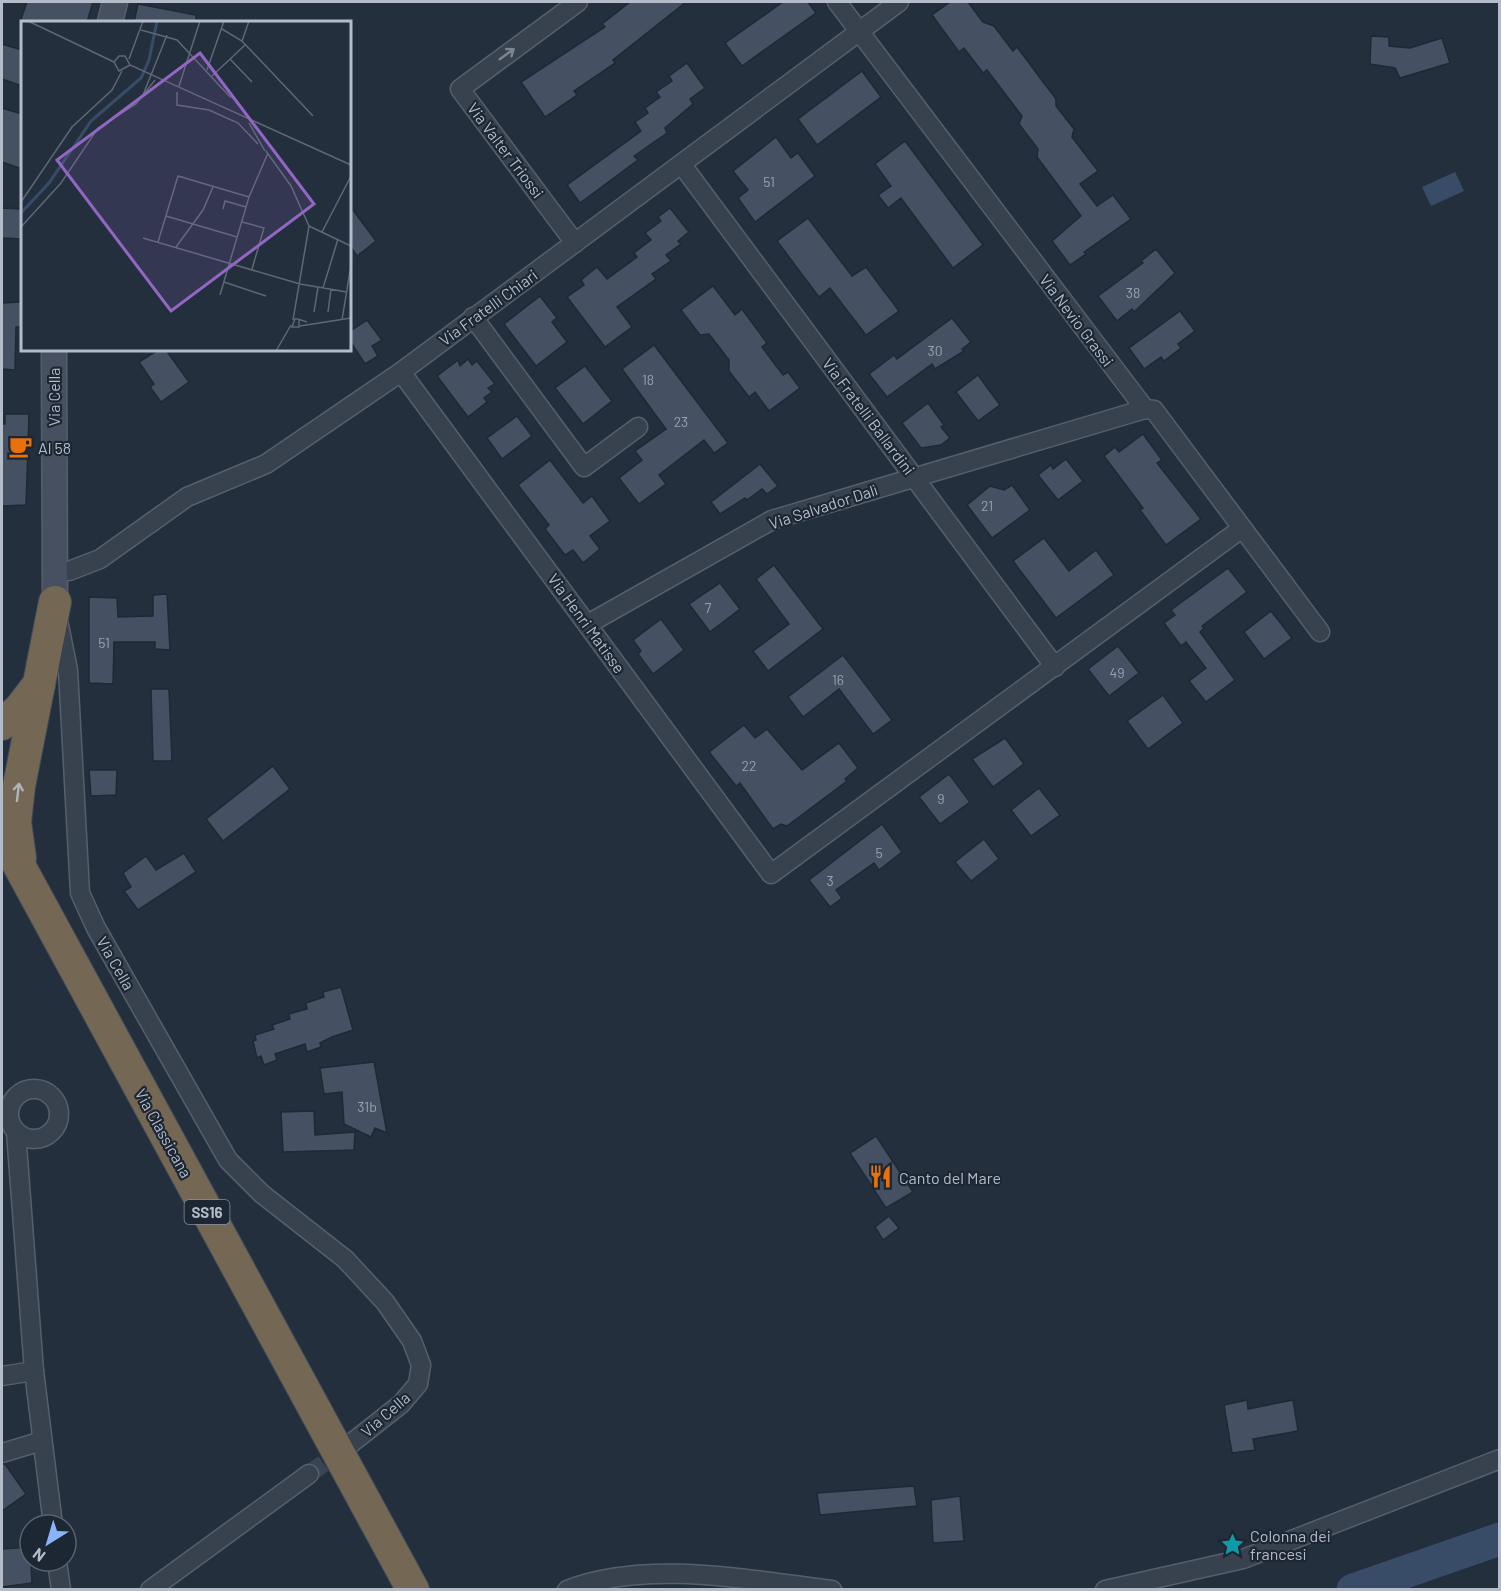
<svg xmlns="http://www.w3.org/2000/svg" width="1501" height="1591" viewBox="0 0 1501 1591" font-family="Barlow,sans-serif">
  <rect width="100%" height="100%" fill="#242f3e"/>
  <!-- water -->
  <polygon fill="#394c67" points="1455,172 1464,191 1431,206 1422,187"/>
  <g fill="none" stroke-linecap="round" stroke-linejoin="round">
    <!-- river -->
    <polyline stroke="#394c67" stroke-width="33" points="1353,1590 1500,1539"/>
  </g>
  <!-- building -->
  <g fill="#455162" stroke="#1f2835" stroke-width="1.5">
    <polygon points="27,2 93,2 87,22 20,22"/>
    <polygon points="630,2 686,2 613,60 615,63 574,91 577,95 545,117 521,82 605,27 602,24"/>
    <polygon points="783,2 808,2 816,13 742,66 725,43"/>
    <polygon points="950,2 968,2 983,22 994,26 1013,51 1017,47 1056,99 1056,106 1074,129 1072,137 1098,171 1080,184 1097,206 1113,195 1131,219 1084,252 1086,254 1070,265 1052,241 1081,216 1037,157 1038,149 1019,124 1022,116 987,70 983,73 964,48 959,52 932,15"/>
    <polygon points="138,4 196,15 196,22 134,22"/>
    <polygon points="1371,36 1389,37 1389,46 1410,48 1442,38 1450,63 1400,78 1395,68 1370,64"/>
    <polygon points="2,44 22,50 22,86 2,79"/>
    <polygon points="687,63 705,88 690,99 693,104 665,128 667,133 634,156 638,160 580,203 567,185 641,131 635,122 648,113 645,108 660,97 656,92 672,81 669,76"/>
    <polygon points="862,71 881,97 817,145 798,119"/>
    <polygon points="2,108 22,114 22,169 2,162"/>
    <polygon points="776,137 791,158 798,153 815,176 755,222 738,198 748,190 733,171"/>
    <polygon points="905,141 983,245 953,268 901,198 888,208 878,195 891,186 875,164"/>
    <polygon points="350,206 376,241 357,256 350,246"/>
    <polygon points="2,208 22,209 22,239 2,238"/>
    <polygon points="670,208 689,232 678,241 681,244 666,255 671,261 652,274 656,279 617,307 632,327 605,347 567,297 584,285 581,280 597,267 607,279 637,257 634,253 651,240 645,233 661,221 658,217"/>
    <polygon points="808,218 852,276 866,267 899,311 866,335 830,288 819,297 777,241"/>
    <polygon points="1156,249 1175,273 1134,312 1132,309 1117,321 1098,296 1143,263 1141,261"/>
    <polygon points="713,286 735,315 742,309 767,343 762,347 783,375 788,372 800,388 769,411 755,392 749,397 729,371 729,360 709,334 700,335 681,310"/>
    <polygon points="540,296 557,318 552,322 567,342 536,366 504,324"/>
    <polygon points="22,302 22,327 16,327 15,370 2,369 2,303"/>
    <polygon points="1180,311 1195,331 1178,344 1181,348 1164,361 1161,357 1144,369 1129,348"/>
    <polygon points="952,318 971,342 962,349 964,351 935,369 932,364 887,397 869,374 894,355 897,359"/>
    <polygon points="367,320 382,340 372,346 378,356 365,364 350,341 350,331"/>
    <polygon points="654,345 728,443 714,453 704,440 659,475 666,484 639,504 619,478 642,460 635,451 666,429 622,369"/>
    <polygon points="158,350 166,350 189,382 161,402 150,387 154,384 139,362"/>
    <polygon points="468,359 472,365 477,361 495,384 488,388 492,392 484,398 487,402 468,417 437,376 458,360 460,366"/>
    <polygon points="585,366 612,401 583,424 555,388"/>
    <polygon points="978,375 1000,405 978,421 956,392"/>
    <polygon points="928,403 944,425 941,427 950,438 941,445 921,448 902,423"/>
    <polygon points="5,414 29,414 26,505 2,506 2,424 5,424"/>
    <polygon points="517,416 532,436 502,459 487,438"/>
    <polygon points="1143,434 1162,460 1157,463 1201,519 1166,545 1140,510 1143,508 1104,456 1115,447 1119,452"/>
    <polygon points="1066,459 1083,481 1058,500 1038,475 1051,465 1053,469"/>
    <polygon points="550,460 583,503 592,496 610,521 590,536 600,549 583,563 573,550 565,555 545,529 549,525 518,485"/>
    <polygon points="760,464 778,486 767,494 762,489 747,500 745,498 720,514 711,502"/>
    <polygon points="1012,485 1030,510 992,538 967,505 990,486 1004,490"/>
    <polygon points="1044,538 1069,571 1096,550 1114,575 1056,618 1013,561"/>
    <polygon points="774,565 823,629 768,671 753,651 789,624 756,579"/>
    <polygon points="1228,568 1247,592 1202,626 1204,628 1200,632 1235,680 1206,702 1189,681 1206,668 1186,642 1181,646 1164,623 1175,615 1171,610"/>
    <polygon points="720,583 740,609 710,632 689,604"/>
    <polygon points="167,594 170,650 155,649 155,642 114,642 113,684 89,683 89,597 117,598 118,617 153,616 153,595"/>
    <polygon points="1271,611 1292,638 1264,659 1244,632"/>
    <polygon points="661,619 684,650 653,674 638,654 641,651 633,640"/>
    <polygon points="1118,646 1139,673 1109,696 1088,669"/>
    <polygon points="843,655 892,720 873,734 839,689 803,717 788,697"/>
    <polygon points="151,689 169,689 172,761 153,761"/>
    <polygon points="1163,695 1183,723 1148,749 1127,721"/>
    <polygon points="744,725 755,738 767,729 802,770 839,743 858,768 845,779 847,781 787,826 781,824 773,829 740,783 736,786 709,752"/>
    <polygon points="1005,738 1024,764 993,787 972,759"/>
    <polygon points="273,766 290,789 223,841 206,819"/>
    <polygon points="89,770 117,770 116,795 91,796"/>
    <polygon points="949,774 970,802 940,824 919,797"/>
    <polygon points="1039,788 1060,815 1031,836 1011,810"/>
    <polygon points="882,824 902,852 879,870 874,863 836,890 842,898 830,907 809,880"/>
    <polygon points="984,839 999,859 971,881 955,862"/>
    <polygon points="184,853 196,872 138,910 124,891 131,887 123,873 146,856 156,870"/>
    <polygon points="341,987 353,1030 332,1037 320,1043 321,1047 307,1052 305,1044 275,1054 277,1060 264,1065 261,1056 257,1058 253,1041 256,1040 255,1035 274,1029 272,1025 290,1019 289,1014 307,1009 306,1003 324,997 323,992"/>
    <polygon points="374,1062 387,1133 375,1128 371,1137 344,1124 342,1092 324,1094 320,1068"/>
    <polygon points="314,1111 315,1135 355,1132 354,1150 283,1152 281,1112"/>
    <polygon points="876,1136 913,1192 886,1208 850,1153"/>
    <polygon points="889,1216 899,1228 883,1240 875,1227"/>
    <polygon points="1247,1400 1248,1409 1293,1400 1298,1431 1253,1439 1255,1450 1232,1453 1224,1405"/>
    <polygon points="2,1464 5,1464 26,1494 2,1511"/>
    <polygon points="914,1486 917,1506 820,1515 817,1493"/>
    <polygon points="960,1496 964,1541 933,1543 931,1500"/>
    <polygon points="30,1547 32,1583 2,1587 2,1549"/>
  </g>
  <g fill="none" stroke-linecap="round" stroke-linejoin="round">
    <!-- street-tunnel -->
    <polyline stroke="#3a4453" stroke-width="18" stroke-dasharray="18 9" stroke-linecap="butt" points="309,1474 344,1449"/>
    <defs>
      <g id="street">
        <polyline points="837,2 1145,409 1154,410 1320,632"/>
        <polyline points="682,165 1055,667"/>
        <polyline points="575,243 460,89 578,2"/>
        <polyline points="473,317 584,467 638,427"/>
        <polyline points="401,372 771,874 1241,529"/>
        <polyline points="55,571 69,571 100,559 187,497 266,464 401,372 899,2"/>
        <polyline points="58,620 68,670 80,893 96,928 228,1160 262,1194 345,1259 385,1302 412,1341 421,1365 418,1384 401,1404 349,1445"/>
        <polyline points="588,624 772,520 1145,409"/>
        <circle cx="34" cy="1114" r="25"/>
        <polyline points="16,1132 34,1371 53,1525"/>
        <polyline points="2,1376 34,1371"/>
        <polyline points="2,1453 42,1441"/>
        <polyline points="57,1561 61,1590"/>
        <polyline points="150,1590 309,1474"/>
        <path d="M567,1590C645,1559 751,1580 832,1590"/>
        <polyline points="1105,1590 1243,1559 1500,1459"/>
      </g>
      <g id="secondary">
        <polyline points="110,22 115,2"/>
        <polyline points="54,350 55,602"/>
      </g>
      <g id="highway">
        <polyline points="2,724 19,710 39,684"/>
        <polyline points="2,834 413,1590"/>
        <polyline points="20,858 15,822 19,786 55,602"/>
      </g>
    </defs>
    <!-- street casing -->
    <use href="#street" stroke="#565f6c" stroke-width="21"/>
    <!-- secondary casing -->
    <use href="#secondary" stroke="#565f6c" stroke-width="27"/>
    <!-- highway casing -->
    <use href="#highway" stroke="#434c59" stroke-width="34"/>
    <!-- street -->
    <use href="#street" stroke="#38414e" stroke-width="18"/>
    <!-- secondary -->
    <use href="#secondary" stroke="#465061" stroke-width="24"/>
    <!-- highway -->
    <use href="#highway" stroke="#746855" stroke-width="32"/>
  </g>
  <!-- one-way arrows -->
  <defs><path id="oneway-shaft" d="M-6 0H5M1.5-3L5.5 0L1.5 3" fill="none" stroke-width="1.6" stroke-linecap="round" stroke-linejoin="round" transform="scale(1.5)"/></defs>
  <use stroke="#7c8592" href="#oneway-shaft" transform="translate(507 54) rotate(-36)"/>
  <use stroke="#aeb4bd" href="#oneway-shaft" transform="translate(18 792) rotate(-83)"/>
  <!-- icons -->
  <defs>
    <symbol id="cafe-bare" viewBox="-9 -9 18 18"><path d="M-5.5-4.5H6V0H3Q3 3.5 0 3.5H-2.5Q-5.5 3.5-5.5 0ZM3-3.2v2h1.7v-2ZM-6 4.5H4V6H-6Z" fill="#e8710a" stroke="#1d2633" stroke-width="2.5" paint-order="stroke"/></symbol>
    <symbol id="restaurant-bare" viewBox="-9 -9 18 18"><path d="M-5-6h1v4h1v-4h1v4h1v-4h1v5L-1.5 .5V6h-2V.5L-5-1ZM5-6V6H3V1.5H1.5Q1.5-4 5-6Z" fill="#e8710a" stroke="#1d2633" stroke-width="2.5" paint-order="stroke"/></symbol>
    <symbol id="sight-bare" viewBox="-9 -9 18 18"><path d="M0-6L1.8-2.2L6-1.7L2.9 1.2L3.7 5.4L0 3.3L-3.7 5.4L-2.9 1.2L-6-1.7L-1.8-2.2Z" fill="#0f9aa8" stroke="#1d2633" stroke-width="2.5" paint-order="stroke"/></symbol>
  </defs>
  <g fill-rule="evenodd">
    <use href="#cafe-bare" x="4" y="430" width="33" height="33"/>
    <use href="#restaurant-bare" x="864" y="1160" width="33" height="33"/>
    <use href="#sight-bare" x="1216" y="1528" width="33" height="33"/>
  </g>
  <g text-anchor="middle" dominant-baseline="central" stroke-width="4.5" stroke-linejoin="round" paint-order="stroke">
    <!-- number labels -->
    <g font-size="14" fill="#98a1af">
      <text x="769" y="181">51</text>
      <text x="1133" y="292">38</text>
      <text x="935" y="350">30</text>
      <text x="648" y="379">18</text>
      <text x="681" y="421">23</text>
      <text x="987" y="505">21</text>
      <text x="708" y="607">7</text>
      <text x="104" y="642">51</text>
      <text x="1117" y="672">49</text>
      <text x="838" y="679">16</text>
      <text x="749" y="765">22</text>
      <text x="941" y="798">9</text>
      <text x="879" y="852">5</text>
      <text x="830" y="880">3</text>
      <text x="367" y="1106">31b</text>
    </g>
    <!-- shield labels -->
    <rect fill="#1d2633" stroke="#878f9c" stroke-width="1.5" x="184.5" y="1200" width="45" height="24" rx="4.5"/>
    <g font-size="15" font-weight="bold" fill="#b4bcc9">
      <text x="207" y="1212">SS16</text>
    </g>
    <!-- street labels -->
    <g font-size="16" fill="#b4bcc9" stroke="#1d2633">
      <text transform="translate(506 150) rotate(53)">Via Valter Triossi</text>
      <text transform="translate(488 307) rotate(-36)">Via Fratelli Chiari</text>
      <text transform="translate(1077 320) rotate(53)">Via Nevio Grassi</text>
      <text transform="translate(53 397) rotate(-90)">Via Cella</text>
      <text transform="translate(869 416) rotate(53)">Via Fratelli Ballardini</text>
      <text transform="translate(823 506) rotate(-18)">Via Salvador Dalì</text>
      <text transform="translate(587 623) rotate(54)">Via Henri Matisse</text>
      <text transform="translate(116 963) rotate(60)">Via Cella</text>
      <text transform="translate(164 1133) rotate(61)">Via Classicana</text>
      <text transform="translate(385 1414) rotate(-41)">Via Cella</text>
    </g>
    <!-- poi labels -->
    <g font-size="16" fill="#b4bcc9" stroke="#1d2633" text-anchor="start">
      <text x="38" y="447">Al 58</text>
      <text x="899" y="1177">Canto del Mare</text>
      <text x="1250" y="1535">Colonna dei<tspan x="1250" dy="18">francesi</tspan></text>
    </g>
  </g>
  <!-- overview -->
  <g transform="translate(21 21)">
    <rect width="330" height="330" fill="#242f3e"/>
    <path fill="none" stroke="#394c67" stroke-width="3" d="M0,192L28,162L70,100L120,57L128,39L136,0"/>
    <path fill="none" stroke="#5e6776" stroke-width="1.5" d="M7,0L93,41M201,8L221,20L292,95M120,9L156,19L210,77M221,20L228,0M108,38L122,0M209,38L231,61M109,44L98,50L93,41L98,35H104L109,44L330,144M186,49L203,0M191,55L224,24M158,65L179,0M156,71V84L188,89L217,102L237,123M122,74L146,14M228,102L244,130M245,130L270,165L288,205L272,299M0,181L51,106L91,69L101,50M202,188L204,180L225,186M145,195L216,216M221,201L243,207L231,248M288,205L330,225M0,206L40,162L77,107L115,83L134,59M301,211L330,155M122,217L279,263L326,271M137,221L157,155L228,176M155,226L182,189L192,166M203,261L245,275M302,267L317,218M199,274L228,176L247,132M293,291L297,266M307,291L310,268M278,299V306H271L274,298H277L286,301M321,299L329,250M279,305L330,297M255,330L270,304"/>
    <path fill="#9266c3" fill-opacity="0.15" stroke="#9266c3" stroke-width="3" d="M179,32L293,183L150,290L36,139Z"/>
    <rect width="330" height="330" fill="none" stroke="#b4bcc9" stroke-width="3"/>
  </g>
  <!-- border -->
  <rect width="1501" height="1591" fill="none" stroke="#b4bcc9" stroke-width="6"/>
  <!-- north arrow -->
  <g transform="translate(48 1543) rotate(217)"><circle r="28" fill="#1d2633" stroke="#59626f" stroke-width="1.5"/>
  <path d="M0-4.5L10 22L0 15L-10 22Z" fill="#8ab4f8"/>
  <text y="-9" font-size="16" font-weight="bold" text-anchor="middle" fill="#b4bcc9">N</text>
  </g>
</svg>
